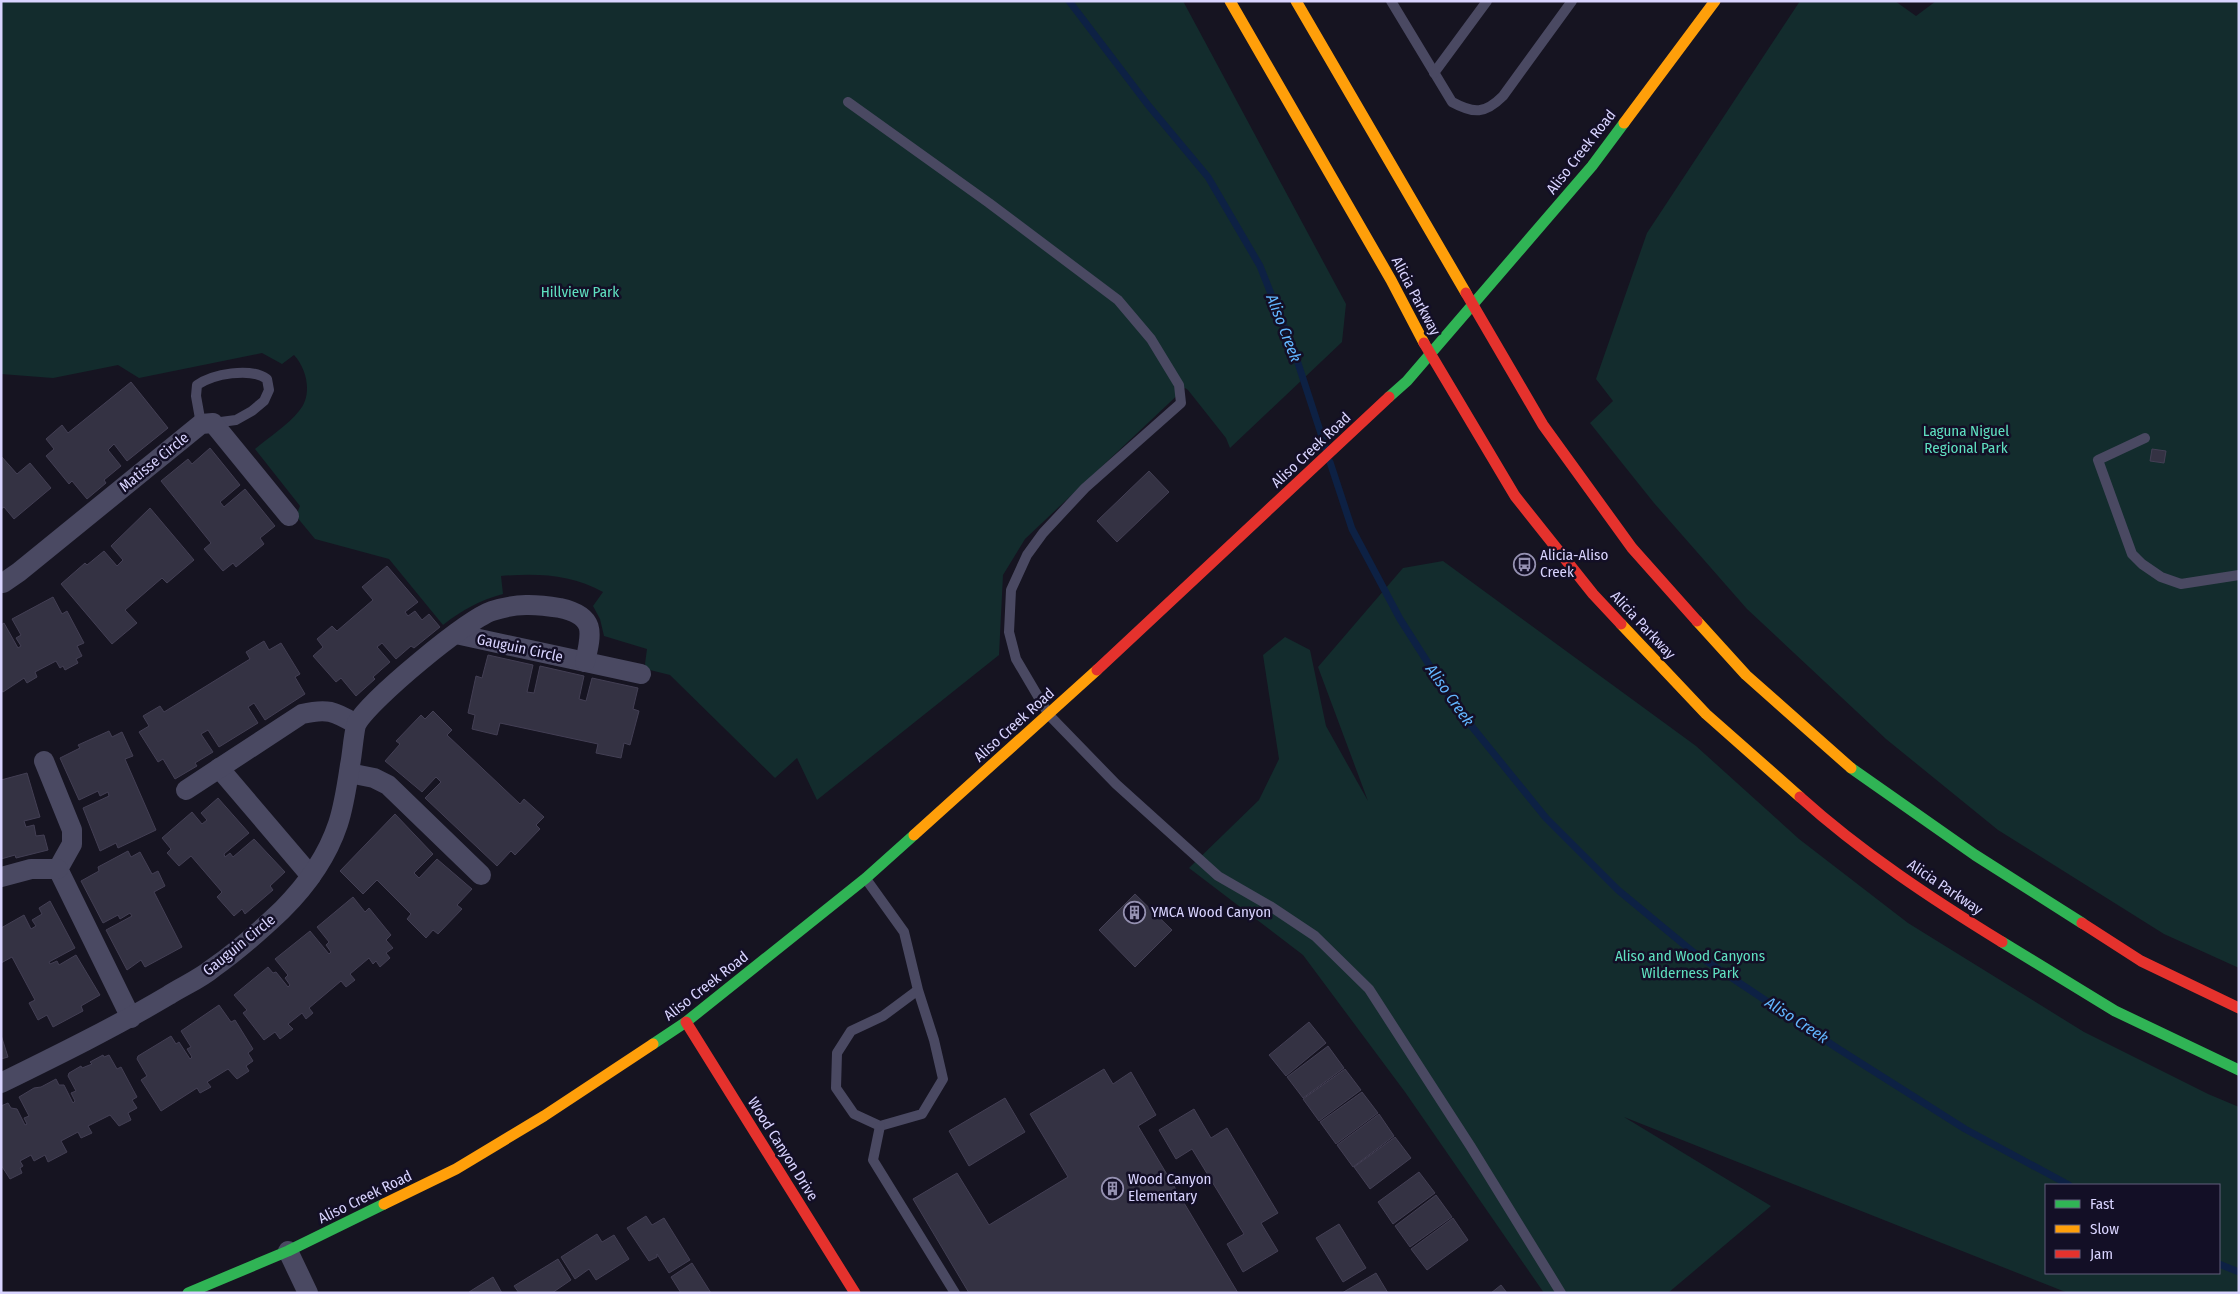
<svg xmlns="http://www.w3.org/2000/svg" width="2240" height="1294" viewBox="0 0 2240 1294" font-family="'Fira Sans Condensed',sans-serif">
  <rect width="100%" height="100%" fill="#161421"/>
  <!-- green -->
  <g fill="#132c2d" fill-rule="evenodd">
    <path d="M1,1H1183L1346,304L1342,342L1230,448L1226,438L1188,390L1185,388L1025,539L1003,575L999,655L817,800L797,758L775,778L670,675L646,669L645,664L647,649L604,636L600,619L593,606L603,592C571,574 537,573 501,576L503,594C480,600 462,610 443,625L389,559L315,539L296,516L300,506L255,449C269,437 288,425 299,411C313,395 307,369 294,355L282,364L262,353L139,378L118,365L53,378L1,374Z"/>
    <polygon points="1800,1 1895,1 1916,16 1936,1 2239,1 2239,968 2164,934 1998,830 1886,739 1747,609 1654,503 1590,423 1613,401 1596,379 1647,233"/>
    <path d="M1443,561L1696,746L1799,839L1908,923L2084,1032L2208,1094L2239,1107V1293H2068L1624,1117L1771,1206L1668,1293H1544L1405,1092L1303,955L1189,868L1259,800L1279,759L1263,655L1285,637L1310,650L1326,726L1368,801L1318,667L1403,568ZM2046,1185H2219V1273H2046Z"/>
  </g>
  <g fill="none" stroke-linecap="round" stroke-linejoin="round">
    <!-- stream -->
    <g stroke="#0d2144" stroke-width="7">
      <polyline points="1069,1 1148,105 1208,177 1260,266 1296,357 1326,449"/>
      <polyline points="1330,462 1352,529 1400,619 1456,707 1546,818 1618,890 1693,952 1837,1048 1965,1129 2069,1185"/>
      <polyline points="2219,1264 2239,1272"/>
    </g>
  </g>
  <!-- building -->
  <g fill="#343243" stroke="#433f54">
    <polygon points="131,382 168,428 127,461 114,444 108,450 121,466 104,480 106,483 87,499 72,481 69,484 46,456 54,449 46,439 62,425 68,433"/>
    <polygon points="210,448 240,485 220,502 224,507 245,489 275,526 260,538 264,544 236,567 233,563 223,571 204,549 211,543 161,481 188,459 192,464"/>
    <polygon points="2152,449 2166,451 2164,463 2150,461"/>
    <polygon points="1,456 17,474 30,463 51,488 14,519 4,507 1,509"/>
    <polygon points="1149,471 1169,492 1117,542 1097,521"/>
    <polygon points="150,508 194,560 167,583 162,578 125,610 137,623 112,644 61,584 85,563 87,565 104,551 117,566 123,560 111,546"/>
    <polygon points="387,566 418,602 405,612 408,616 415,611 422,620 429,614 440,627 414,648 411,646 396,659 382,643 377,647 390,662 373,677 375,679 356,696 341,678 336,682 313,656 323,647 317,639 332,626 337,631 373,600 362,587"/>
    <polygon points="53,597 62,614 67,611 84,643 77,646 82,656 76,659 78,663 65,670 63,666 60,668 56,661 35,672 37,677 27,683 24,678 3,692 1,691 1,625 4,623 18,648 21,646 16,638 21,635 12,619"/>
    <polygon points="264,641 269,650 281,643 300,674 295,677 305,694 265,720 254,703 248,707 258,723 219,747 208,730 201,734 213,752 195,763 197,766 175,779 163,759 158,762 139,732 149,726 143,716 160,706 164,712 250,659 246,652"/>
    <polygon points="488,655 533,665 527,692 534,693 540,666 584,676 579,699 586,701 592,678 638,688 633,709 639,711 630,745 624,743 621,758 596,753 598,744 500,723 497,735 472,729 475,715 468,713 476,676 482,678"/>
    <polygon points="433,711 452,730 447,735 520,804 524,799 544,817 536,825 540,829 515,855 511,851 497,866 425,798 441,782 436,777 422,792 385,761 400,744 396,741 421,715 425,719"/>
    <polygon points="109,731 112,737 122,732 133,756 125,759 156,830 118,848 116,843 100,851 83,808 109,796 108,792 100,796 98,791 79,800 60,758 80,748 78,745"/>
    <polygon points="27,773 40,817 24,821 26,827 34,825 36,836 44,835 48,850 16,858 15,855 1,859 1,780"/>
    <polygon points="218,798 249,833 224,854 225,857 230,853 233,857 254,839 285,872 270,886 273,890 245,914 242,909 234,916 217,897 222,892 191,856 179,866 167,853 171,849 162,838 192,812 202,824 207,820 201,813"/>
    <polygon points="395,814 433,854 414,873 419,878 437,859 472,889 457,905 462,909 438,934 433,930 426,938 407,919 411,914 377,880 363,894 340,871"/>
    <polygon points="128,851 131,857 140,852 152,874 158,871 165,886 154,892 182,947 145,967 141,960 127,970 106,930 132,916 130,913 120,919 118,915 103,923 81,881 99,871 98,867"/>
    <polygon points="1135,894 1172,930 1135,967 1099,930"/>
    <polygon points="353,897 365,912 369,908 391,935 386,940 393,948 386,953 390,958 380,967 376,961 373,964 369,958 350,974 355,980 346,987 341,981 309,1008 313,1013 306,1019 302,1013 288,1024 293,1029 280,1039 275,1032 264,1040 243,1013 247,1010 234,995 268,967 273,973 276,972 288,987 290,985 285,978 288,975 275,959 310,931 329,954 331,952 326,945 329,942 317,927"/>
    <polygon points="50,901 75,948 49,962 50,964 57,961 59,965 76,955 100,995 81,1006 83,1011 53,1027 47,1015 38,1020 29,1003 35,1000 12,957 1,963 1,928 24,915 31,929 36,926 32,920 42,914 39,908"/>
    <polygon points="219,1005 231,1022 235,1020 253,1049 248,1053 253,1061 246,1066 249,1071 237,1079 228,1069 207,1082 211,1087 200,1093 197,1088 161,1111 141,1080 147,1076 137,1059 138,1056 171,1036 176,1044 179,1042 190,1059 192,1057 187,1049 191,1047 181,1031"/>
    <polygon points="1309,1022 1326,1043 1286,1076 1269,1055"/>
    <polygon points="1,1035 8,1057 1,1059"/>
    <polygon points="1328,1046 1344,1068 1303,1098 1287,1077"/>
    <polygon points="103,1055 104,1057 109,1055 117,1069 121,1067 137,1097 132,1100 137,1108 128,1113 131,1120 119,1126 110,1115 88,1126 92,1133 81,1138 78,1132 61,1141 67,1152 48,1162 45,1155 34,1161 31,1155 20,1161 23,1166 20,1168 22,1173 10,1179 1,1165 1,1106 8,1103 11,1108 17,1109 25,1125 27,1124 24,1118 29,1116 19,1097 34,1088 41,1087 56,1079 59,1085 64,1085 73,1103 75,1101 71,1093 76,1091 68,1076 69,1073 81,1066 82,1068 92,1064 90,1062"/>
    <polygon points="1104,1069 1113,1084 1131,1072 1156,1115 1138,1126 1238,1293 969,1293 913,1199 957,1173 989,1225 1068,1177 1030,1114"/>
    <polygon points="1345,1069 1361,1090 1319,1121 1303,1099"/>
    <polygon points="1362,1092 1378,1113 1336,1144 1320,1122"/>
    <polygon points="1005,1098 1025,1132 969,1166 949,1131"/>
    <polygon points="1194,1109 1211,1138 1227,1128 1278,1213 1261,1223 1278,1251 1243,1272 1227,1244 1244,1234 1192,1149 1176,1159 1159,1130"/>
    <polygon points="1379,1114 1394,1136 1353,1167 1337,1145"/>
    <polygon points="1395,1137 1411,1158 1370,1189 1354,1167"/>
    <polygon points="1419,1172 1435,1193 1393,1224 1378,1202"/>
    <polygon points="1436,1195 1452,1217 1410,1247 1395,1226"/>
    <polygon points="646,1216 652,1225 664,1218 690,1260 669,1273 657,1254 657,1257 649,1261 627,1228"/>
    <polygon points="1453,1218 1468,1240 1427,1270 1411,1249"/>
    <polygon points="1339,1224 1366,1268 1343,1282 1316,1238"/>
    <polygon points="597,1234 602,1242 614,1235 629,1259 596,1280 589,1269 575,1279 561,1257"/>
    <polygon points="558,1259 571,1280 552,1293 519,1293 514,1286"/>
    <polygon points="692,1263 711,1293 681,1293 671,1277"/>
    <polygon points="1376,1273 1388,1293 1342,1293"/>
    <polygon points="493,1277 502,1293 469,1293 469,1292"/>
    <polygon points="1501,1285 1507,1293 1491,1293"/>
  </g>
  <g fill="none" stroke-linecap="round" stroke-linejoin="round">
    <!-- lane -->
    <g stroke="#4a4962" stroke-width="10">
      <path d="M1391,1L1452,102C1474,114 1485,114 1503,96L1572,1"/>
      <polyline points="1434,73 1487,1"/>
      <polyline points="848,102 989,203 1118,300 1151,339 1179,385 1181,403 1085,488 1043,533 1027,555 1011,590 1009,632 1016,659 1049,715 1116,784 1218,876 1270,906 1315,936 1369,989 1471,1147 1561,1293"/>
      <path d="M201,424L196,396L197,385C213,374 250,367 267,379L269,390L264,401L252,411L236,420L213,423"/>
      <polyline points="2145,438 2098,460 2132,554 2142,564 2161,577 2181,584 2239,575"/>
      <polyline points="866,879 904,932 918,990 883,1016 851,1031 837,1053 836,1088 854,1114 880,1126 922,1114 943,1079 934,1040 918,990"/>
      <polyline points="880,1126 873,1160 955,1293"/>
    </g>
    <!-- street -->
    <g stroke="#4a4962" stroke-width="20">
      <polyline points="3,583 19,572 201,424 213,423 289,516"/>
      <polyline points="456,634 641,674"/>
      <polyline points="44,761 72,830 72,844 58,869 131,1018"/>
      <polyline points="219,768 311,876"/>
      <polyline points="349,773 374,778 388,785 481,875"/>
      <path d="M186,790L302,714C327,708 334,711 356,724"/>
      <polyline points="1,877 31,869 58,869"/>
      <path d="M1,1083C58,1055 115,1027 169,995C183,986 200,979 213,968C236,952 262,929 282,910C306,886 327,857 338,824C344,806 347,785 350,765C352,757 354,728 357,723C371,699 466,620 492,611C516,603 536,604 560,608C596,616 592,632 585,662"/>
      <polyline points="288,1251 308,1293"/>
    </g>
    <!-- fast -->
    <g stroke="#30b455" stroke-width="11">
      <polyline points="1389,397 1407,381 1592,166 1624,123"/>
      <polyline points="1851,768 1975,855 2082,923"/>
      <polyline points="2002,942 2115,1011 2239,1070"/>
      <polyline points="653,1044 686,1022 866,878 914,835"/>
      <polyline points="188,1293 288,1251 384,1204"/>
    </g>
    <!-- slow -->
    <g stroke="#ff9f0a" stroke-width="11">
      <polyline points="1230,1 1391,280 1424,343"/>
      <polyline points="1296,1 1466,293"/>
      <polyline points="1624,123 1715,1"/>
      <polyline points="1697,621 1746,675 1851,768"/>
      <polyline points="1621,624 1706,714 1800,797"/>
      <polyline points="914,835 1097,670"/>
      <polyline points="384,1204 456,1169 544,1116 653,1044"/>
    </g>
    <!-- jam -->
    <g stroke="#e5322d" stroke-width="11">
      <polyline points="1466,293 1543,425 1632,548 1697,621"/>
      <polyline points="1424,343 1515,496 1593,594 1621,624"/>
      <polyline points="1097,670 1389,397"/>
      <path d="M1800,797C1861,852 1932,899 2002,942"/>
      <polyline points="2082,923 2141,961 2239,1008"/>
      <polyline points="686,1022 855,1293"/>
    </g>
  </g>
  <!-- icons -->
  <defs>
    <symbol id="bus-ring" viewBox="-11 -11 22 22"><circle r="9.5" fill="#130f26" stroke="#9591b1" stroke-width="1.5"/><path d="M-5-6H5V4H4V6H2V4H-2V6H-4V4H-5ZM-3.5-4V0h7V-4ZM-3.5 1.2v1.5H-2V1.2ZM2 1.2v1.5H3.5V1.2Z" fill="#9591b1"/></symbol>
    <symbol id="building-ring" viewBox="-11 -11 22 22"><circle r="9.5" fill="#130f26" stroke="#9591b1" stroke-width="1.5"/><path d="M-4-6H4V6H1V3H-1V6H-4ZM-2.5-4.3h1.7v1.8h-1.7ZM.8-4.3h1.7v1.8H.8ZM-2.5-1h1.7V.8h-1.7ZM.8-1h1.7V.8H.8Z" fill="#9591b1"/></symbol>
  </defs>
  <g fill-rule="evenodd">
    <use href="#bus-ring" x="1512" y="552" width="25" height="25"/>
    <use href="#building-ring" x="1122" y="900" width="25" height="25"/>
    <use href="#building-ring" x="1100" y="1176" width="25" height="25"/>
  </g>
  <g text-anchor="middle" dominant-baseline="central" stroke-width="5" stroke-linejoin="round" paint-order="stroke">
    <!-- street labels -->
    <g font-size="15" fill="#d9d4ff" stroke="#130f26">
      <text transform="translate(1581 152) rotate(-52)">Aliso Creek Road</text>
      <text transform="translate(1416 296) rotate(62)">Alicia Parkway</text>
      <text transform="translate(1311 450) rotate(-43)">Aliso Creek Road</text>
      <text transform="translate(154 462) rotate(-39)">Matisse Circle</text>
      <text transform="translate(1643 625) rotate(47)">Alicia Parkway</text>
      <text transform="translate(520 648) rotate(12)">Gauguin Circle</text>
      <text transform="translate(1014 725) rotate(-42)">Aliso Creek Road</text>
      <text transform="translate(1945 887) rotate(34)">Alicia Parkway</text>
      <text transform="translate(239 945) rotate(-39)">Gauguin Circle</text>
      <text transform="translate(706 986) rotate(-38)">Aliso Creek Road</text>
      <text transform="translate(783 1149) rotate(58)">Wood Canyon Drive</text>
      <text transform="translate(365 1197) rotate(-26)">Aliso Creek Road</text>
    </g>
    <!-- park labels -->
    <g font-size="15" fill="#5fe0c0" stroke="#130f26">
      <text x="580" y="292">Hillview Park</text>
      <text x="1966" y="431">Laguna Niguel<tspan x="1966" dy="17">Regional Park</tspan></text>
      <text x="1690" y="956">Aliso and Wood Canyons<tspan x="1690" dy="17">Wilderness Park</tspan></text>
    </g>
    <!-- poi labels -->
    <g font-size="15" fill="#d9d4ff" stroke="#130f26" text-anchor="start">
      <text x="1540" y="555">Alicia-Aliso<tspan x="1540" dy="17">Creek</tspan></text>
      <text x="1151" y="912">YMCA Wood Canyon</text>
      <text x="1128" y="1179">Wood Canyon<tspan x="1128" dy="17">Elementary</tspan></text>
    </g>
    <!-- water labels -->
    <g font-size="16" font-style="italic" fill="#62b6ff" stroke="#130f26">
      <text transform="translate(1284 328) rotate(69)">Aliso Creek</text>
      <text transform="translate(1450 695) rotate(55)">Aliso Creek</text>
      <text transform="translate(1797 1020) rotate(33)">Aliso Creek</text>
    </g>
  </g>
  <!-- border -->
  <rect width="2240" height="1294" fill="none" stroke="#d9d4ff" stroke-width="5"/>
  <!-- legend -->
  <rect x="2045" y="1184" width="175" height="90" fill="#130f26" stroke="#625e7d"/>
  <rect x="2055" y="1200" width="25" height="8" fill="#30b455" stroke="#625e7d"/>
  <text x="2090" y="1209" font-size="15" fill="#d9d4ff">Fast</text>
  <rect x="2055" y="1225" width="25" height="8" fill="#ff9f0a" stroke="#625e7d"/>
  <text x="2090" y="1234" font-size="15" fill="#d9d4ff">Slow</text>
  <rect x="2055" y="1250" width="25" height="8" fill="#e5322d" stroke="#625e7d"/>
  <text x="2090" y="1259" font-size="15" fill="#d9d4ff">Jam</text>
</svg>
